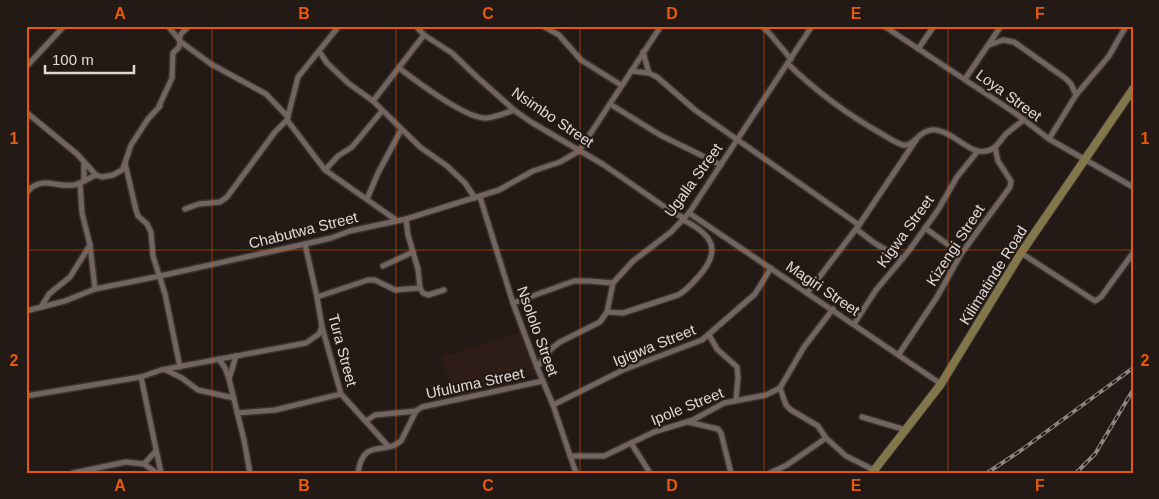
<svg xmlns="http://www.w3.org/2000/svg" width="1159" height="499" viewBox="0 0 1159 499" font-family="Arial,sans-serif">
  <rect width="100%" height="100%" fill="#231915"/>
  <!-- built -->
  <polygon fill="#2e1d17" points="523,331 537,374 456,400 442,357"/>
  <g fill="none" stroke-linecap="round" stroke-linejoin="round">
    <defs>
      <g id="minor">
        <polyline points="168,26 181,42 211,64 266,94 288,117"/>
        <polyline points="339,26 298,77 287,120 325,170 396,220"/>
        <polyline points="416,26 424,35 452,53 477,77 514,110 531,122 604,165 672,212 684,218"/>
        <polyline points="543,26 559,35 581,60 621,85"/>
        <polyline points="762,26 770,34 791,59"/>
        <polyline points="884,26 1015,113 1049,139 1133,187"/>
        <polyline points="179,39 181,34 189,26"/>
        <polyline points="989,45 1003,40 1014,42 1065,78 1071,84 1076,95"/>
        <polyline points="918,49 934,26"/>
        <polyline points="319,51 327,63 348,83 373,101 420,147 447,166 465,183 475,198"/>
        <polyline points="643,52 649,73"/>
        <path d="M788,64C816,91 848,115 882,134C889,138 895,143 903,145C915,147 919,128 936,130C958,133 972,161 994,148C999,144 1002,138 1006,134C1012,129 1018,124 1024,120"/>
        <polyline points="26,67 64,26"/>
        <path d="M399,68C416,81 467,120 487,118C496,117 506,113 514,110"/>
        <polyline points="631,71 649,73 657,77 695,110 859,225"/>
        <polyline points="965,79 1001,26"/>
        <polyline points="373,101 424,35"/>
        <polyline points="610,104 660,135 721,165"/>
        <polyline points="159,106 172,78 173,53 179,47 180,41"/>
        <polyline points="26,112 77,154 96,175 102,177 113,175 122,170 125,163 131,145 148,119 160,106"/>
        <polyline points="1049,139 1076,95 1109,56 1126,26"/>
        <polyline points="125,163 136,210 138,216 147,224 151,232 153,256 165,294 180,367"/>
        <polyline points="325,170 338,156 352,147 382,111"/>
        <polyline points="84,181 84,164"/>
        <polyline points="80,183 82,213 90,245 95,289"/>
        <path d="M26,194C39,174 56,188 74,185C82,183 89,178 96,175"/>
        <polyline points="480,197 513,303 537,367 553,405 576,473"/>
        <polyline points="367,199 378,173 401,130"/>
        <polyline points="185,209 199,204 220,202 227,197 275,132 287,120"/>
        <polyline points="689,213 941,384"/>
        <polyline points="406,219 408,235 418,269 420,288 423,293 428,295 444,290"/>
        <polyline points="925,228 961,254"/>
        <polyline points="856,229 876,244 902,259"/>
        <polyline points="305,244 317,297 322,327 341,394 388,446"/>
        <polyline points="1021,253 1095,301 1101,297 1133,253"/>
        <polyline points="383,266 413,252"/>
        <polyline points="808,292 859,225 916,140"/>
        <polyline points="317,297 368,280 375,280 395,290 420,288"/>
        <polyline points="513,303 574,281 589,281 613,283"/>
        <polyline points="41,307 49,294 70,277 90,245"/>
        <polyline points="26,311 65,301 95,289 160,276 305,244 331,238 350,231 406,219 499,190 533,171 560,162 579,151 661,26"/>
        <path d="M607,312L623,313L678,295C686,291 692,284 698,277C723,250 712,234 683,220"/>
        <polyline points="854,324 876,290 908,252 938,210 957,177 977,152"/>
        <polyline points="709,335 717,349 737,367 738,378 736,400"/>
        <polyline points="899,354 937,297 961,254 1010,187 1011,181 998,161 995,147"/>
        <polyline points="236,356 229,379 244,440 250,473"/>
        <polyline points="219,359 225,368 229,379"/>
        <polyline points="537,367 551,349 560,342 600,322 607,312 613,283 633,261 671,232 689,213 812,26"/>
        <polyline points="166,370 182,378 198,390 234,398"/>
        <polyline points="141,377 161,473"/>
        <polyline points="780,388 786,405 791,410 818,426 826,438 846,456 874,470"/>
        <polyline points="26,396 141,377 161,370 306,343 319,334 322,327"/>
        <polyline points="553,405 623,370 702,340 755,294 771,268"/>
        <polyline points="237,413 275,410 341,394"/>
        <polyline points="862,417 906,430"/>
        <polyline points="366,421 375,415 416,411"/>
        <polyline points="688,422 718,429 721,433 731,473"/>
        <polyline points="631,443 650,473"/>
        <polyline points="570,456 604,456 654,432 693,420 724,403 766,395 780,388 804,347 833,309"/>
        <polyline points="144,464 157,473"/>
        <polyline points="73,473 126,462 144,464 156,451"/>
        <path d="M358,473C363,437 384,456 401,441L416,411L422,407L543,381"/>
        <polyline points="770,473 787,465 826,438"/>
      </g>
      <polyline id="secondary" points="872,473 941,384 1021,253 1133,89"/>
    </defs>
    <!-- minor casing -->
    <use href="#minor" stroke="#3b3331" stroke-width="8"/>
    <!-- secondary casing -->
    <use href="#secondary" stroke="#3b3331" stroke-width="10"/>
    <!-- minor -->
    <use href="#minor" stroke="#726560" stroke-width="5"/>
    <!-- secondary -->
    <use href="#secondary" stroke="#82774b" stroke-width="8"/>
    <defs>
      <g id="rail">
        <polyline points="987,473 1020,451 1133,368"/>
        <polyline points="1076,473 1095,454 1133,390"/>
      </g>
    </defs>
    <!-- rail casing -->
    <use href="#rail" stroke="#8e8581" stroke-width="4"/>
    <!-- rail -->
    <use href="#rail" stroke="#231915" stroke-width="2" stroke-dasharray="5.5" stroke-linecap="butt"/>
  </g>
  <!-- grid -->
  <path fill="none" stroke="#e8590c" stroke-width="1" stroke-opacity="0.55" d="M212,26V473M396,26V473M580,26V473M764,26V473M948,26V473M26,250H1133"/>
  <g text-anchor="middle" dominant-baseline="central" stroke-width="4.5" stroke-linejoin="round" paint-order="stroke">
    <!-- street labels -->
    <g font-size="15" fill="#e1d9d6" stroke="#231915">
      <text transform="translate(1009 95) rotate(36)">Loya Street</text>
      <text transform="translate(553 117) rotate(34)">Nsimbo Street</text>
      <text transform="translate(693 180) rotate(-54)">Ugalla Street</text>
      <text transform="translate(303 230) rotate(-14)">Chabutwa Street</text>
      <text transform="translate(905 231) rotate(-54)">Kigwa Street</text>
      <text transform="translate(955 245) rotate(-57)">Kizengi Street</text>
      <text transform="translate(993 275) rotate(-58)">Kilimatinde Road</text>
      <text transform="translate(823 288) rotate(34)">Magiri Street</text>
      <text transform="translate(538 331) rotate(70)">Nsololo Street</text>
      <text transform="translate(654 345) rotate(-22)">Igigwa Street</text>
      <text transform="translate(343 350) rotate(75)">Tura Street</text>
      <text transform="translate(475 383) rotate(-12)">Ufuluma Street</text>
      <text transform="translate(687 406) rotate(-22)">Ipole Street</text>
    </g>
  </g>
  <!-- border -->
  <rect width="1159" height="499" fill="none" stroke="#231915" stroke-width="55"/>
  <!-- scale -->
  <path d="M45 65v8h89v-8" fill="none" stroke="#e1d9d6" stroke-width="2.5"/>
  <text x="52" y="65" font-size="15" fill="#e1d9d6" stroke="#231915" stroke-width="4" paint-order="stroke">100 m</text>
  <rect x="28" y="28" width="1104" height="444" fill="none" stroke="#e8590c" stroke-width="2"/>
  <g font-size="16" text-anchor="middle" font-weight="bold" fill="#e8590c">
    <text x="120" y="19">A</text>
    <text x="304" y="19">B</text>
    <text x="488" y="19">C</text>
    <text x="672" y="19">D</text>
    <text x="856" y="19">E</text>
    <text x="1040" y="19">F</text>
    <text x="14" y="144">1</text>
    <text x="1145" y="144">1</text>
    <text x="14" y="366">2</text>
    <text x="1145" y="366">2</text>
    <text x="120" y="491">A</text>
    <text x="304" y="491">B</text>
    <text x="488" y="491">C</text>
    <text x="672" y="491">D</text>
    <text x="856" y="491">E</text>
    <text x="1040" y="491">F</text>
  </g>
</svg>
